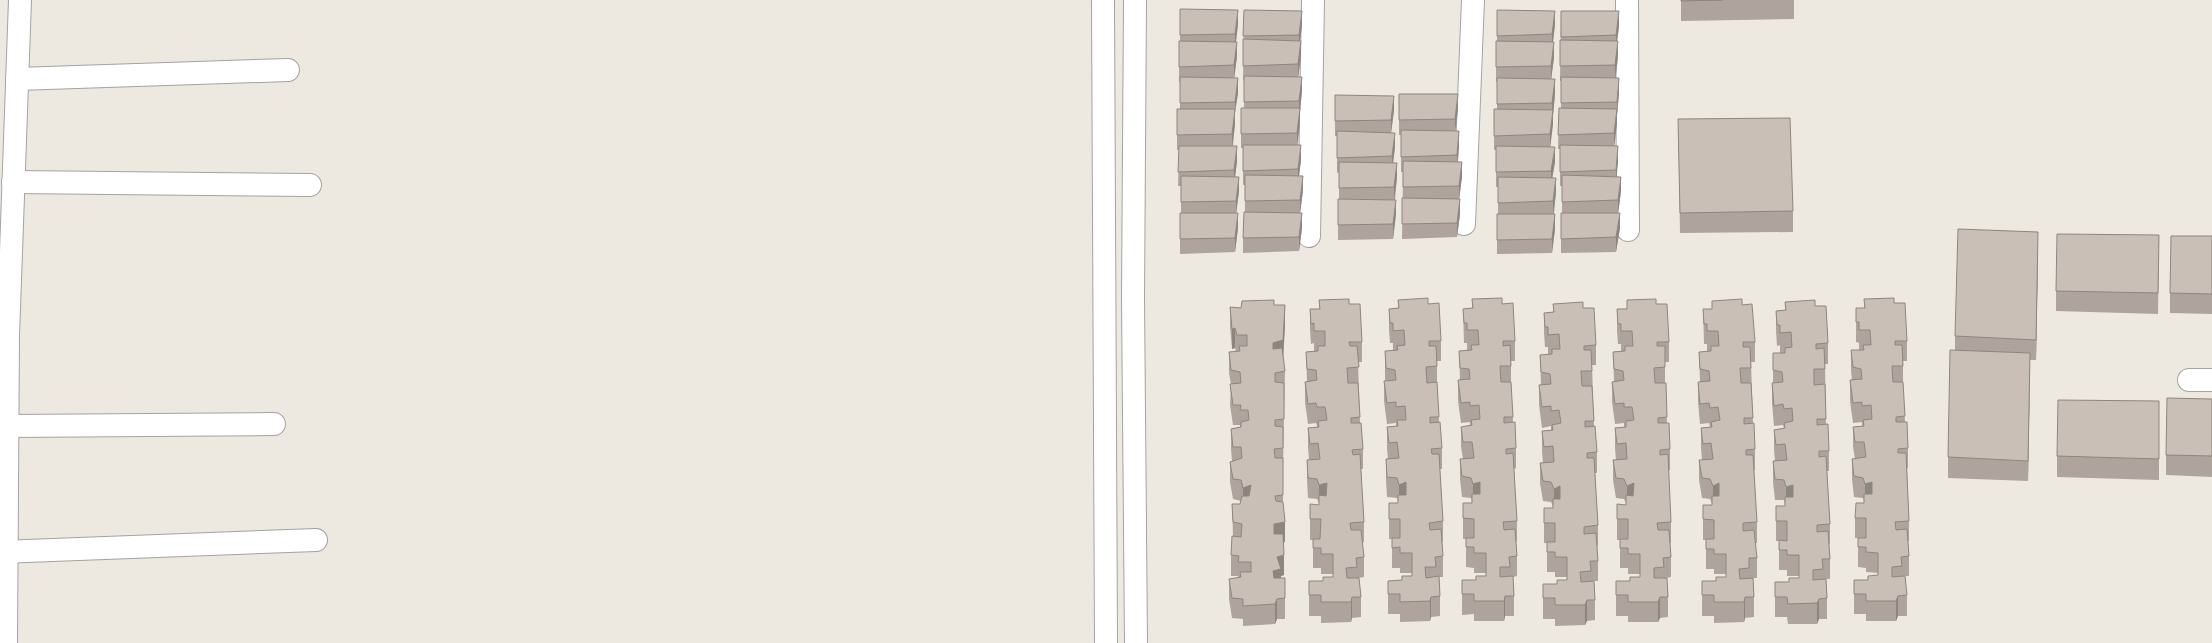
<svg xmlns="http://www.w3.org/2000/svg" width="2212" height="643" viewBox="0 0 2212 643" font-family="'Sofia Sans Condensed',sans-serif">
  <rect width="100%" height="100%" fill="#eee9e0"/>
  <g fill="none" stroke-linecap="round" stroke-linejoin="round">
    <defs>
      <g id="minor">
        <polyline points="1103,0 1106,643"/>
        <polyline points="1135,0 1133,299 1136,643"/>
        <polyline points="1627,0 1628,230"/>
        <polyline points="17,79 288,70"/>
        <polyline points="13,182 310,185"/>
        <polyline points="1464,224 1473,0"/>
        <polyline points="1309,236 1313,0"/>
        <polyline points="2189,380 2212,380"/>
        <polyline points="7,426 274,424"/>
        <polyline points="0,552 316,540"/>
        <polyline points="6,643 8,336 20,0"/>
      </g>
    </defs>
    <!-- minor casing -->
    <use href="#minor" stroke="#a3a3a3" stroke-width="24"/>
    <!-- minor -->
    <use href="#minor" stroke="#fff" stroke-width="22"/>
  </g>
  <!-- wall -->
  <g fill="#aea49d">
    <polygon points="1681,0 1794,0 1794,19 1681,21"/>
    <polygon points="1180,9 1238,24 1236,42 1237,56 1234,78 1238,93 1235,112 1235,124 1233,146 1237,161 1235,177 1239,191 1236,213 1238,228 1235,252 1180,254 1180,213 1181,213 1181,186 1178,186 1179,150 1177,150 1177,109 1180,109 1180,82 1179,82 1179,67 1180,41"/>
    <polygon points="1244,10 1302,25 1300,41 1301,55 1298,77 1302,91 1300,111 1300,123 1297,145 1301,160 1299,175 1303,190 1300,213 1302,228 1299,251 1243,253 1243,238 1245,212 1245,185 1243,185 1243,148 1241,148 1241,108 1244,108 1244,80 1243,81"/>
    <polygon points="1497,10 1555,25 1553,42 1554,57 1551,79 1555,94 1550,147 1555,162 1552,177 1556,192 1554,214 1555,229 1552,253 1497,254 1497,214 1498,214 1498,187 1496,187 1496,150 1494,150 1494,109 1497,109 1497,82 1496,82 1496,41 1497,41"/>
    <polygon points="1561,11 1619,26 1617,41 1618,56 1616,78 1619,93 1614,146 1618,161 1616,176 1621,191 1618,213 1620,228 1616,252 1561,253 1561,213 1562,213 1562,186 1560,186 1560,149 1558,149 1559,108 1561,108 1561,81 1560,81"/>
    <polygon points="1399,94 1458,109 1455,131 1459,146 1458,162 1462,176 1459,199 1460,214 1457,237 1402,239 1403,172 1401,172 1401,135 1399,135"/>
    <polygon points="1335,95 1394,110 1391,132 1395,147 1393,163 1397,177 1395,200 1396,214 1393,239 1338,240 1338,199 1339,199 1339,172 1337,173 1337,136 1335,136"/>
    <polygon points="1678,119 1793,211 1793,232 1680,233"/>
    <polygon points="2212,236 2212,314 2170,313 2170,293"/>
    <polygon points="2038,252 2036,360 2030,360 2028,481 1948,478 1948,457 1955,350 1955,336"/>
    <polygon points="2159,255 2158,314 2056,311 2056,291"/>
    <polygon points="1472,299 1502,304 1515,341 1515,361 1511,361 1511,384 1513,422 1516,448 1516,468 1514,469 1517,521 1517,541 1516,542 1517,556 1517,576 1513,577 1514,596 1514,616 1505,616 1504,621 1474,621 1474,614 1462,615 1462,580 1476,580 1486,576 1486,573 1474,573 1474,568 1466,567 1466,539 1463,539 1463,503 1472,503 1472,501 1471,498 1462,497 1460,479 1460,459 1463,459 1461,447 1461,427 1470,426 1470,422 1461,423 1458,401 1458,380 1460,380 1459,351 1467,350 1467,343 1464,343 1463,309 1472,308"/>
    <polygon points="1864,299 1894,303 1907,341 1907,361 1903,361 1903,383 1905,422 1908,448 1908,468 1907,468 1909,521 1909,541 1908,541 1909,556 1909,576 1905,576 1907,595 1907,616 1898,616 1896,621 1866,621 1866,614 1854,614 1854,580 1868,580 1878,575 1878,573 1866,572 1866,568 1858,567 1858,538 1855,538 1855,518 1864,503 1864,501 1863,498 1854,497 1852,479 1852,459 1855,459 1853,447 1853,427 1862,426 1862,422 1853,423 1850,401 1850,380 1852,380 1851,371 1851,350 1859,350 1859,343 1856,342 1856,308 1864,308"/>
    <polygon points="1319,300 1349,304 1362,342 1362,362 1358,362 1360,423 1363,449 1363,469 1361,469 1364,522 1364,542 1362,543 1364,557 1364,577 1359,578 1361,597 1361,617 1352,618 1351,622 1321,623 1321,616 1309,616 1309,581 1323,581 1333,577 1333,574 1321,574 1321,568 1313,568 1313,540 1310,540 1310,519 1319,505 1319,503 1317,499 1308,498 1307,480 1307,460 1309,459 1308,448 1308,428 1317,427 1316,423 1308,424 1305,402 1305,382 1307,382 1306,352 1314,351 1314,343 1311,344 1310,330 1310,309 1319,309"/>
    <polygon points="1398,300 1428,304 1441,341 1441,361 1437,361 1437,384 1439,422 1442,448 1442,469 1440,469 1443,521 1443,542 1442,542 1443,556 1443,577 1439,577 1440,596 1440,616 1431,617 1430,621 1400,622 1400,614 1388,614 1388,581 1402,580 1412,576 1412,573 1400,573 1400,568 1392,568 1392,539 1389,539 1389,503 1398,503 1398,502 1397,498 1387,497 1386,480 1386,459 1388,459 1387,448 1387,427 1396,426 1396,423 1387,424 1384,401 1384,381 1385,381 1385,351 1393,351 1393,343 1390,343 1389,329 1389,309 1398,308"/>
    <polygon points="1627,300 1656,304 1669,342 1669,362 1665,362 1665,383 1667,423 1670,449 1670,470 1668,470 1671,522 1671,543 1670,543 1671,557 1671,577 1666,578 1668,597 1668,617 1660,618 1658,622 1628,622 1628,616 1616,616 1616,581 1630,581 1640,577 1640,574 1628,574 1628,568 1620,568 1620,540 1617,540 1617,519 1626,505 1626,503 1624,499 1616,498 1613,480 1613,460 1616,460 1615,448 1615,428 1624,427 1624,423 1615,424 1612,402 1612,382 1614,382 1613,352 1621,351 1621,344 1618,344 1617,330 1617,309 1627,309"/>
    <polygon points="1712,301 1742,305 1755,342 1755,362 1751,362 1753,423 1755,449 1755,470 1754,470 1757,522 1757,543 1755,543 1757,558 1757,578 1753,578 1754,597 1754,617 1745,618 1744,622 1714,623 1714,616 1702,616 1702,581 1716,581 1726,577 1726,574 1714,574 1714,569 1706,569 1706,540 1703,540 1703,505 1712,505 1712,503 1710,499 1702,498 1699,480 1699,460 1702,460 1701,448 1701,428 1710,427 1709,423 1700,424 1698,402 1698,382 1700,382 1699,352 1707,352 1707,344 1704,344 1703,309 1712,309"/>
    <polygon points="1785,302 1815,306 1828,343 1828,364 1825,364 1826,425 1829,451 1829,471 1827,471 1830,524 1830,544 1829,544 1830,559 1830,579 1826,579 1827,598 1827,619 1819,619 1817,624 1788,624 1787,617 1775,617 1775,582 1789,582 1799,578 1799,576 1787,576 1787,570 1779,570 1779,541 1776,541 1776,506 1785,506 1785,505 1784,500 1775,500 1773,482 1773,461 1775,461 1774,450 1774,430 1784,428 1783,425 1774,426 1772,403 1772,383 1773,383 1773,353 1780,353 1780,345 1777,346 1776,331 1776,311 1785,310"/>
    <polygon points="1553,304 1583,308 1596,345 1596,365 1592,365 1594,426 1597,452 1597,473 1595,473 1598,525 1598,546 1597,546 1598,561 1598,581 1594,581 1595,600 1595,620 1587,621 1585,625 1555,626 1555,619 1543,619 1543,584 1557,584 1567,580 1567,577 1555,577 1555,572 1547,572 1547,543 1544,543 1544,508 1553,508 1553,506 1551,502 1543,501 1540,483 1540,463 1543,463 1542,452 1542,431 1551,430 1551,426 1542,428 1539,405 1539,385 1541,385 1540,355 1548,355 1548,347 1545,347 1544,333 1544,313 1553,312"/>
    <polygon points="1274,305 1285,325 1283,358 1285,371 1283,468 1283,506 1285,542 1283,542 1284,575 1281,576 1281,578 1285,598 1285,619 1277,619 1275,624 1243,626 1243,619 1232,618 1229,599 1229,579 1238,578 1238,576 1231,576 1231,555 1233,536 1232,504 1240,504 1241,501 1233,499 1230,482 1230,462 1232,461 1231,449 1231,429 1240,427 1240,425 1233,425 1230,405 1231,384 1229,373 1229,352 1236,352 1235,348 1232,349 1230,327 1230,307 1241,308"/>
    <polygon points="2212,399 2212,477 2166,475 2166,455"/>
    <polygon points="2159,421 2159,480 2057,477 2057,456"/>
  </g>
  <!-- shaded-wall -->
  <g fill="#8d867f">
    <polygon points="1238,10 1238,24 1235,49 1235,34"/>
    <polygon points="1302,11 1302,25 1299,49 1299,35"/>
    <polygon points="1555,11 1555,25 1552,49 1552,34"/>
    <polygon points="1619,11 1619,26 1616,50 1616,35"/>
    <polygon points="1301,41 1301,55 1298,79 1298,64"/>
    <polygon points="1618,41 1618,56 1615,80 1615,65"/>
    <polygon points="1237,42 1237,56 1234,80 1234,65"/>
    <polygon points="1554,42 1554,57 1551,81 1551,66"/>
    <polygon points="1302,77 1302,91 1300,111 1300,123 1297,147 1297,133 1299,114 1299,101"/>
    <polygon points="1238,78 1238,93 1235,112 1235,124 1232,148 1232,134 1235,114 1235,102"/>
    <polygon points="1619,78 1619,93 1617,116 1617,102"/>
    <polygon points="1555,79 1555,94 1553,115 1553,125 1550,149 1550,134 1552,113 1552,103"/>
    <polygon points="1458,94 1458,109 1455,133 1455,119"/>
    <polygon points="1394,96 1394,110 1391,134 1391,120"/>
    <polygon points="1617,109 1617,124 1614,148 1614,133"/>
    <polygon points="1459,131 1459,146 1457,170 1457,155"/>
    <polygon points="1395,133 1395,147 1392,171 1392,156"/>
    <polygon points="1301,145 1301,160 1298,184 1298,169"/>
    <polygon points="1237,146 1237,161 1234,185 1234,170"/>
    <polygon points="1618,146 1618,161 1616,185 1616,170"/>
    <polygon points="1555,147 1555,162 1551,186 1551,171"/>
    <polygon points="1462,162 1462,176 1459,201 1459,186"/>
    <polygon points="1397,163 1397,177 1394,201 1394,187"/>
    <polygon points="1303,176 1303,190 1300,214 1300,200"/>
    <polygon points="1239,177 1239,191 1236,215 1236,201"/>
    <polygon points="1621,177 1621,191 1618,215 1618,200"/>
    <polygon points="1556,178 1556,192 1553,216 1553,201"/>
    <polygon points="1460,199 1460,214 1457,237 1457,223"/>
    <polygon points="1396,200 1396,214 1393,239 1393,224"/>
    <polygon points="1238,213 1238,228 1235,252 1235,238"/>
    <polygon points="1302,213 1302,228 1299,251 1299,237"/>
    <polygon points="1620,213 1620,228 1616,252 1616,237"/>
    <polygon points="1555,214 1555,229 1552,253 1552,239"/>
    <polygon points="2038,232 2038,252 2036,360 2036,340"/>
    <polygon points="1285,305 1285,325 1283,361 1273,364 1273,343"/>
    <polygon points="1235,328 1235,348 1232,349 1232,329"/>
    <polygon points="2030,353 2030,373 2028,481 2028,461"/>
    <polygon points="1406,482 1406,503 1399,505 1399,485"/>
    <polygon points="1480,482 1480,502 1473,505 1473,484"/>
    <polygon points="1872,482 1872,502 1865,505 1865,484"/>
    <polygon points="1327,483 1327,503 1319,506 1319,485"/>
    <polygon points="1634,483 1634,503 1627,506 1627,486"/>
    <polygon points="1719,483 1719,504 1713,506 1713,486"/>
    <polygon points="1251,485 1251,505 1243,508 1243,488"/>
    <polygon points="1793,485 1793,505 1786,507 1786,487"/>
    <polygon points="1560,486 1560,507 1554,509 1554,489"/>
    <polygon points="1285,522 1285,542 1274,545 1274,524"/>
    <polygon points="1284,555 1284,575 1281,576 1281,589 1273,592 1273,571 1277,557"/>
    <polygon points="1505,596 1505,616 1504,621 1504,601"/>
    <polygon points="1898,596 1898,616 1896,621 1896,601"/>
    <polygon points="1352,597 1352,618 1351,622 1351,602"/>
    <polygon points="1431,597 1431,617 1430,621 1430,601"/>
    <polygon points="1660,597 1660,618 1658,622 1658,602"/>
    <polygon points="1745,597 1745,618 1744,622 1744,602"/>
    <polygon points="1277,599 1277,619 1275,624 1275,604"/>
    <polygon points="1819,599 1819,619 1817,624 1817,603"/>
    <polygon points="1587,600 1587,621 1585,625 1585,605"/>
  </g>
  <!-- building -->
  <g fill="#cabfb6" stroke="#8d867f">
    <polygon points="1681,0 1723,0 1681,1"/>
    <polygon points="1180,9 1238,10 1235,34 1180,35"/>
    <polygon points="1244,10 1302,11 1299,35 1243,36"/>
    <polygon points="1497,10 1555,11 1552,34 1497,36"/>
    <polygon points="1561,11 1619,11 1616,35 1561,37"/>
    <polygon points="1243,39 1301,41 1298,64 1243,66"/>
    <polygon points="1560,40 1618,41 1615,65 1560,66"/>
    <polygon points="1179,41 1237,42 1234,65 1179,67"/>
    <polygon points="1496,41 1554,42 1551,66 1496,67"/>
    <polygon points="1244,76 1302,77 1299,101 1244,102"/>
    <polygon points="1180,77 1238,78 1235,102 1180,103"/>
    <polygon points="1561,77 1619,78 1617,102 1561,103"/>
    <polygon points="1497,78 1555,79 1552,103 1497,104"/>
    <polygon points="1399,94 1458,94 1455,119 1399,120"/>
    <polygon points="1335,95 1394,96 1391,120 1335,121"/>
    <polygon points="1241,108 1300,108 1297,133 1241,134"/>
    <polygon points="1559,108 1617,109 1614,133 1558,135"/>
    <polygon points="1177,109 1235,109 1232,134 1177,135"/>
    <polygon points="1494,109 1553,110 1550,134 1494,136"/>
    <polygon points="1790,118 1793,211 1680,213 1678,119"/>
    <polygon points="1401,130 1459,131 1457,155 1401,157"/>
    <polygon points="1337,131 1395,133 1392,156 1337,158"/>
    <polygon points="1243,145 1301,145 1298,169 1243,171"/>
    <polygon points="1560,145 1618,146 1616,170 1560,172"/>
    <polygon points="1179,146 1237,146 1234,170 1178,172"/>
    <polygon points="1496,146 1555,147 1551,171 1496,172"/>
    <polygon points="1403,161 1462,162 1459,186 1403,187"/>
    <polygon points="1339,162 1397,163 1394,187 1339,188"/>
    <polygon points="1245,175 1303,176 1300,200 1245,201"/>
    <polygon points="1562,175 1621,177 1618,200 1562,202"/>
    <polygon points="1181,176 1239,177 1236,201 1181,202"/>
    <polygon points="1498,177 1556,178 1553,201 1498,203"/>
    <polygon points="1402,198 1460,199 1457,223 1402,224"/>
    <polygon points="1338,199 1396,200 1393,224 1338,225"/>
    <polygon points="1244,212 1302,213 1299,237 1243,238"/>
    <polygon points="1180,213 1238,213 1235,238 1180,239"/>
    <polygon points="1561,213 1620,213 1616,237 1561,239"/>
    <polygon points="1497,214 1555,214 1552,239 1497,240"/>
    <polygon points="1958,229 2038,232 2036,340 1955,336"/>
    <polygon points="2057,234 2159,235 2158,293 2056,291"/>
    <polygon points="2171,236 2212,236 2212,294 2170,293"/>
    <polygon points="1428,298 1428,304 1439,303 1441,341 1429,341 1429,346 1436,346 1437,366 1426,367 1427,383 1437,382 1439,417 1430,417 1430,423 1440,422 1442,448 1431,449 1432,454 1439,454 1443,521 1429,523 1430,530 1441,529 1443,556 1435,557 1436,567 1425,567 1426,578 1439,576 1440,596 1431,597 1430,601 1400,602 1400,594 1388,594 1388,581 1402,580 1402,576 1412,576 1412,553 1400,553 1400,547 1392,548 1392,538 1400,538 1400,519 1389,519 1389,503 1398,503 1398,495 1406,495 1406,482 1399,485 1397,478 1387,477 1386,459 1399,458 1397,442 1389,443 1387,427 1398,426 1397,420 1406,420 1405,406 1396,407 1396,402 1387,403 1384,381 1396,380 1395,370 1386,368 1385,351 1398,350 1397,346 1405,345 1404,330 1393,331 1393,323 1390,323 1389,309 1399,308 1398,300"/>
    <polygon points="1502,298 1502,304 1513,303 1515,341 1503,341 1503,346 1510,345 1511,366 1500,366 1501,382 1511,382 1513,417 1504,417 1504,423 1515,422 1516,448 1506,449 1506,454 1513,453 1517,521 1503,522 1504,530 1515,529 1517,556 1509,557 1510,567 1500,567 1500,577 1513,576 1514,596 1505,596 1504,601 1474,601 1474,594 1462,594 1462,580 1476,580 1476,576 1486,576 1486,553 1474,553 1474,547 1466,547 1466,538 1474,538 1474,519 1463,518 1463,503 1472,503 1472,494 1480,494 1480,482 1473,484 1471,478 1462,476 1460,459 1474,458 1472,442 1463,442 1461,427 1472,425 1471,420 1480,419 1479,405 1470,406 1470,402 1461,403 1458,380 1470,379 1469,369 1460,368 1459,351 1472,350 1471,345 1479,345 1478,330 1467,330 1467,323 1464,323 1463,309 1473,308 1472,299"/>
    <polygon points="1894,298 1894,303 1905,303 1907,341 1895,341 1895,345 1902,345 1903,366 1892,366 1893,382 1903,382 1905,416 1896,417 1896,422 1907,422 1908,448 1898,449 1898,453 1906,453 1909,521 1895,522 1896,530 1907,529 1909,556 1901,557 1902,566 1892,567 1892,577 1905,576 1907,595 1898,596 1896,601 1866,601 1866,594 1854,594 1854,580 1868,580 1868,576 1878,575 1878,553 1866,552 1866,547 1858,547 1858,538 1866,538 1866,518 1855,518 1856,503 1864,503 1864,494 1872,494 1872,482 1865,484 1863,478 1854,476 1852,459 1866,457 1864,442 1855,442 1853,427 1864,426 1863,420 1872,419 1871,405 1862,406 1862,402 1853,403 1850,380 1862,379 1861,369 1853,367 1851,350 1864,350 1863,345 1871,345 1870,330 1859,330 1859,322 1856,322 1856,308 1865,308 1864,299"/>
    <polygon points="1349,299 1349,304 1360,304 1362,342 1349,342 1350,346 1357,346 1359,367 1347,368 1348,383 1358,383 1360,417 1351,418 1351,423 1361,423 1363,449 1352,450 1353,455 1360,454 1364,522 1350,523 1351,530 1361,530 1364,557 1356,558 1357,567 1346,568 1347,578 1359,578 1361,597 1352,597 1351,602 1321,602 1321,595 1309,595 1309,581 1323,581 1323,577 1333,577 1333,554 1321,554 1321,548 1313,548 1313,539 1320,539 1321,519 1310,519 1310,504 1319,505 1319,495 1326,496 1327,483 1319,485 1317,479 1308,478 1307,460 1320,459 1318,443 1310,444 1308,428 1319,427 1318,421 1327,420 1325,407 1317,407 1316,403 1308,404 1305,382 1317,380 1316,370 1307,369 1306,352 1318,351 1318,346 1325,346 1325,331 1314,331 1314,323 1311,324 1310,309 1320,309 1319,300"/>
    <polygon points="1656,299 1656,304 1667,304 1669,342 1657,342 1657,346 1665,346 1665,367 1654,368 1655,383 1666,383 1667,417 1658,418 1658,423 1669,423 1670,449 1660,450 1660,455 1668,454 1671,522 1657,523 1658,530 1669,530 1671,557 1663,558 1664,567 1654,568 1654,578 1667,578 1668,597 1660,597 1658,602 1628,602 1628,595 1616,595 1616,581 1630,581 1630,577 1640,577 1640,554 1628,554 1628,548 1620,548 1620,539 1628,539 1628,519 1617,519 1617,504 1626,505 1626,495 1633,496 1634,483 1627,486 1624,479 1616,478 1613,460 1627,459 1626,443 1617,444 1615,428 1626,427 1626,421 1634,420 1632,407 1624,407 1624,403 1615,404 1612,382 1624,380 1623,371 1614,369 1613,352 1625,351 1625,346 1633,346 1632,331 1621,331 1621,324 1618,324 1617,309 1627,309 1627,300"/>
    <polygon points="1742,299 1742,305 1752,304 1755,342 1743,342 1743,347 1750,347 1751,368 1740,368 1741,383 1751,383 1753,418 1744,418 1744,424 1754,423 1755,449 1746,450 1746,455 1753,455 1757,522 1743,523 1743,531 1754,530 1757,558 1749,558 1749,568 1739,569 1740,579 1753,578 1754,597 1745,597 1744,602 1714,602 1714,595 1702,595 1702,581 1716,581 1716,577 1726,577 1726,554 1714,554 1714,549 1706,549 1706,539 1714,539 1714,520 1703,519 1703,505 1712,505 1712,496 1719,496 1719,483 1713,486 1710,479 1702,478 1699,460 1713,459 1711,443 1703,444 1701,428 1712,427 1711,422 1720,420 1718,407 1710,408 1709,403 1700,404 1698,382 1710,381 1709,371 1700,369 1699,352 1711,351 1711,346 1719,346 1718,331 1707,331 1707,324 1704,324 1703,309 1712,309 1712,301"/>
    <polygon points="1274,300 1274,305 1285,305 1283,340 1273,343 1273,349 1282,348 1285,371 1275,373 1275,382 1284,383 1284,419 1275,420 1275,426 1283,427 1283,448 1274,449 1275,458 1283,458 1283,495 1275,496 1276,501 1283,502 1285,522 1274,524 1274,534 1283,534 1284,555 1277,557 1281,569 1273,571 1274,578 1285,578 1285,598 1277,599 1275,604 1243,606 1243,599 1232,598 1229,579 1241,577 1240,572 1251,572 1251,562 1238,562 1239,556 1231,555 1232,536 1241,537 1242,524 1233,522 1232,504 1240,504 1242,496 1249,496 1251,485 1243,488 1241,480 1233,479 1230,462 1242,458 1241,447 1233,447 1231,429 1241,427 1241,422 1249,420 1248,410 1240,410 1241,405 1233,405 1230,384 1241,383 1240,372 1231,370 1229,352 1240,351 1239,346 1247,346 1247,335 1237,335 1235,328 1232,329 1230,307 1241,308 1242,301"/>
    <polygon points="1815,300 1815,306 1826,306 1828,343 1816,344 1816,349 1824,348 1825,369 1814,369 1814,385 1825,384 1826,419 1817,419 1817,425 1828,424 1829,451 1819,451 1819,457 1826,456 1830,524 1817,525 1817,532 1828,531 1830,559 1822,559 1823,569 1813,570 1813,580 1826,579 1827,598 1819,599 1817,603 1788,604 1787,597 1775,597 1775,582 1789,582 1789,578 1799,578 1799,555 1787,555 1787,550 1779,550 1779,540 1787,541 1787,521 1776,521 1776,506 1785,506 1785,497 1793,497 1793,485 1786,487 1784,480 1775,479 1773,461 1787,460 1785,444 1776,445 1774,430 1785,428 1784,423 1793,421 1792,408 1784,409 1783,404 1774,406 1772,383 1783,382 1782,372 1773,370 1773,353 1785,353 1785,348 1792,347 1791,332 1780,333 1780,325 1777,325 1776,311 1786,310 1785,302"/>
    <polygon points="1583,302 1583,308 1594,308 1596,345 1584,346 1584,350 1591,350 1592,371 1581,371 1582,386 1592,386 1594,421 1585,421 1585,427 1595,426 1597,452 1587,453 1587,458 1594,458 1598,525 1584,527 1584,534 1596,533 1598,561 1590,561 1591,571 1580,572 1581,582 1594,581 1595,600 1587,600 1585,605 1555,605 1555,598 1543,598 1543,584 1557,584 1557,580 1567,580 1567,557 1555,557 1555,552 1547,552 1547,542 1555,542 1555,523 1544,523 1544,508 1553,508 1553,499 1560,499 1560,486 1554,489 1551,482 1543,481 1540,463 1554,462 1553,446 1544,447 1542,431 1553,430 1552,425 1561,423 1559,410 1551,411 1551,406 1542,407 1539,385 1551,384 1550,374 1541,372 1540,355 1552,354 1552,349 1560,349 1559,334 1548,335 1548,327 1545,327 1544,313 1554,312 1553,304"/>
    <polygon points="1950,350 2030,353 2028,461 1948,457"/>
    <polygon points="2167,398 2212,399 2212,456 2166,455"/>
    <polygon points="2058,400 2159,401 2159,459 2057,456"/>
  </g>
</svg>
